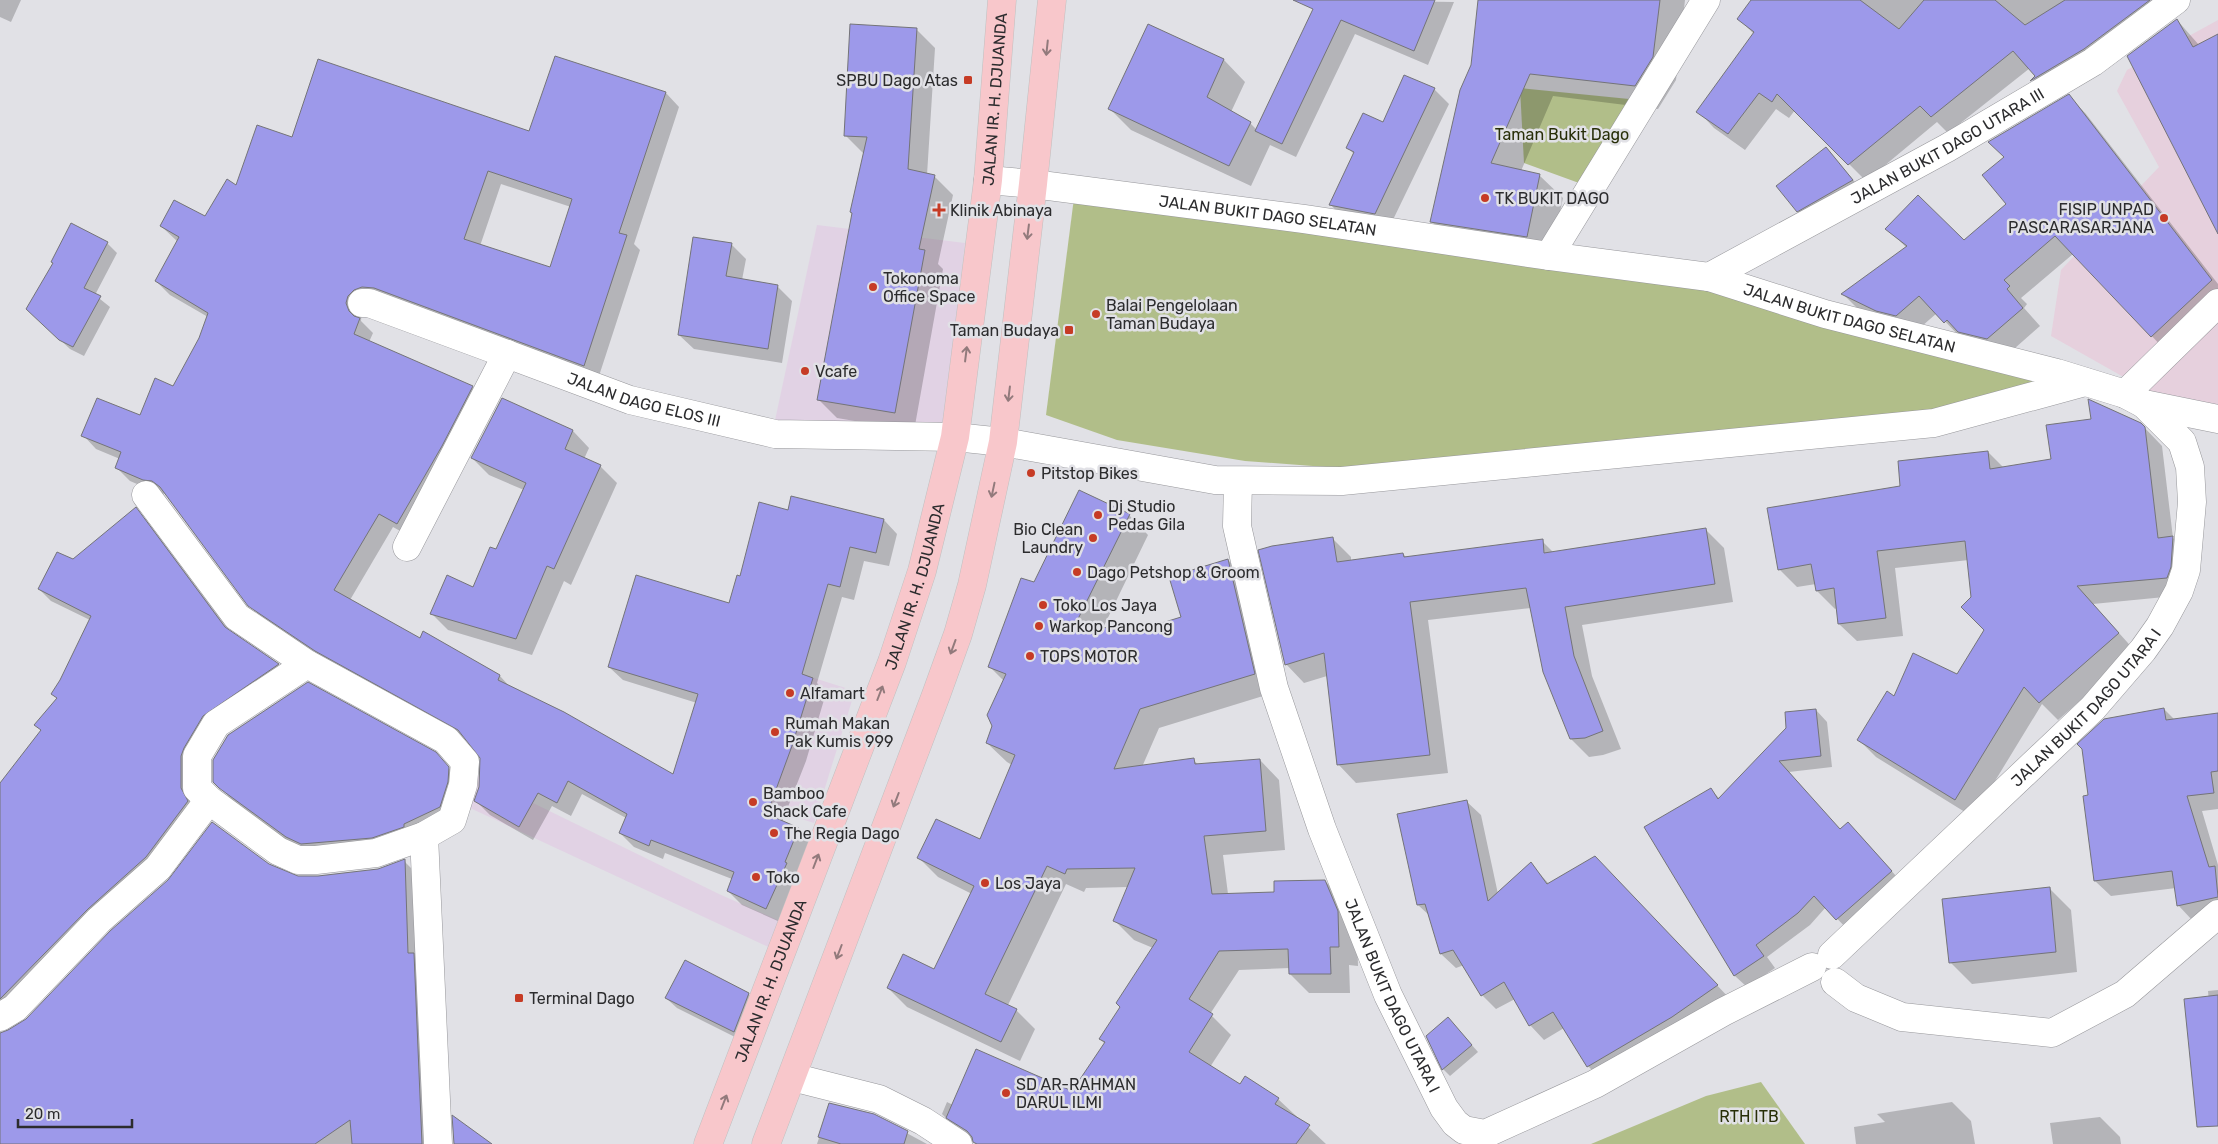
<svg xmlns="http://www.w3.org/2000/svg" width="2218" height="1144" viewBox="0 0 2218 1144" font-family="Rubik,sans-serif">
  <rect width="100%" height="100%" fill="#e1e1e6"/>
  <!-- commercial -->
  <g fill="#e1d2e4">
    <polygon points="817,225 965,243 944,425 774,425"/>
    <polygon points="713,646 855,691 814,823 672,778"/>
    <polygon points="472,773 719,894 780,921 775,950 470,808"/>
  </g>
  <!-- education -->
  <polygon fill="#e6d0dd" points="2218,20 2218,415 2166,401 2051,336 2061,270 2159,167 2117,91 2127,70"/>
  <!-- green -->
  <g fill="#b1be89">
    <polygon points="1520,88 1629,99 1579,183 1524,163"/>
    <polygon points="1074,198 1702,283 2036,376 2036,388 1933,413 1339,468 1245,461 1117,440 1046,415"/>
    <polygon points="1761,1082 1805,1144 1591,1144 1706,1096"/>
  </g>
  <!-- shadow -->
  <g fill="#0003" fill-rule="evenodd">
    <polygon points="0,0 21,0 11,22 0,17"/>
    <polygon points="1319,0 1454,2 1428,65 1355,34 1296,157 1270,145 1251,186 1131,130 1110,109 1149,26 1224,60 1245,82 1231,112 1250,123 1257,130"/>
    <polygon points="1480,0 1685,0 1676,80 1658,109 1553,96 1521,171 1539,175 1563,198 1550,259 1455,245 1432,222 1472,66"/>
    <polygon points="1753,0 2172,0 2047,97 2032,81 2037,76 2030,68 1948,133 1937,122 1866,181 1795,110 1789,118 1776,109 1745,150 1714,128 1698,111 1754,34 1739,19"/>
    <polygon points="2177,20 2199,45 2218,35 2218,231"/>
    <polygon points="916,29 935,48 927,175 935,177 953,195 938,264 943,269 914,431 837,418 819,400 853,215 851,212 864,154 845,135"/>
    <polygon points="1405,76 1434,89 1449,104 1389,228 1345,220 1331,205 1355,155 1348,148 1384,124"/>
    <path d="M666,93L679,107L634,244L640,250L598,379L362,309L361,321L373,333L369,342L472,387L486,401L411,537L393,527L350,600L420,639L423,632L500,676L510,687L674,776L697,703L623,680L609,667L730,605L741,577L789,511L884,520L897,534L889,566L864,561L854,600L842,597L817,683L826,693L806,761L782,822L799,829L812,843L780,922L742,905L728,891L732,879L665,853L663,859L634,847L620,833L626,818L582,794L571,816L552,806L533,840L490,815L476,801L480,787L481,757L468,740L330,664L263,619L249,605L167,494L158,493L130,481L116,467L120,459L96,449L83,435L140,417L174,388L200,338L208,317L170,295L156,281L178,242L161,226L205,218L237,186L292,138L530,132ZM501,184L571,207L551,269L480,246Z"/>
    <polygon points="2069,96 2086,114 2218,284 2218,308 2169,354 2073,254 2021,298 2027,304 2024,308 2040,326 2006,356 1963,340 1937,313 1914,333 1860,311 1843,294 1907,248 1887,229 1964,242 2008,204 2005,157"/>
    <polygon points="1826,148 1866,195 1812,225 1798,211"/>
    <polygon points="107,243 117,253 95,295 110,307 84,356 70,349 36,317"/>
    <polygon points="731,244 746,259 742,280 777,286 792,301 782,363 694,349 679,335"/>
    <polygon points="502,400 573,431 589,448 584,459 600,466 617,483 571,585 564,581 532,655 448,630 431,613 474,588 497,551 524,490 489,475 472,458"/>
    <polygon points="2141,424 2162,446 2173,538 2191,555 2185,595 2093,604 2136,652 2058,720 2042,704 1973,817 1876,757 1858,739 1895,697 1958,675 1986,630 1973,597 1969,560 1895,568 1903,636 1857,641 1839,624 1837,608 1835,609 1817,591 1816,584 1797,587 1779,569 1902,487 1988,452 2004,468 2052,460"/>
    <polygon points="136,509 147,521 230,632 278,665 290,676 215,727 200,814 0,1020 0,785 42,731 58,699 61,680 90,620 51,601 39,589"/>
    <polygon points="1129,515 1148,535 1103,628 1133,633 1183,618 1228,560 1247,580 1273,693 1159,728 1142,767 1193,760 1199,765 1260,760 1279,780 1285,850 1223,855 1228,894 1276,893 1325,881 1344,900 1357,931 1358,966 1349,965 1350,993 1309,993 1290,974 1290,968 1239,970 1210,1014 1231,1035 1210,1067 1240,1086 1245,1078 1278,1099 1326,1144 975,1144 974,1141 961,1133 942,1114 947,1102 953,1105 1073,1093 1105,1044 1100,1039 1121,1007 1153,948 1134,940 1114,920 1128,887 1086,888 1084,892 1066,884 1008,1005 1016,1010 1035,1029 1020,1061 907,1007 888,988 935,971 972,894 938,877 919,858 981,841 1012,765 1007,762 987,743 1004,681 990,667 1034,584"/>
    <polygon points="1706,530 1724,548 1733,602 1582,625 1592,676 1621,749 1603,755 1589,757 1571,739 1531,608 1428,620 1448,773 1356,783 1338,764 1327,676 1304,683 1286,664 1332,538 1351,557 1351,561 1403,554 1407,558 1542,541 1554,553"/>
    <polygon points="2164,709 2175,720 2218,715 2218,809 2202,811 2218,865 2218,915 2193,921 2178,905 2176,888 2111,896 2095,881 2089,796"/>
    <polygon points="1816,710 1827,722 1832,767 1789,772 1840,830 1860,835 1903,884 1849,931 1826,907 1810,925 1767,957 1775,968 1747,987 1735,976 1646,828 1711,790 1720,799"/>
    <polygon points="447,766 460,780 459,794 415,835 299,849 232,800 214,781"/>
    <polygon points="1466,801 1481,815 1498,894 1530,863 1549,884 1610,872 1731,1000 1602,1080 1588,1066 1564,1028 1544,1040 1530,1025 1515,999 1496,1009 1482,995 1464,965 1456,968 1441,954 1430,916 1418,905"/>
    <polygon points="404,861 416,873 433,1144 0,1144 0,1034 27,1020 268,865 297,877 318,877 378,870"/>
    <polygon points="2050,889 2071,910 2077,972 1972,984 1951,963"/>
    <polygon points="2218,990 2218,1119 2208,991"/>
    <polygon points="748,994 759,1005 745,1042 677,1008 666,998"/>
    <polygon points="1455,1026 1478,1052 1450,1076 1443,1069 1427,1037"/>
    <polygon points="1952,1102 1971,1121 1975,1144 1856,1144 1854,1127 1885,1122 1877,1114"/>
    <polygon points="830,1104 873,1115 927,1144 817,1144"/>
    <polygon points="2100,1117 2120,1137 2121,1144 2053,1144 2050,1123"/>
  </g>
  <!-- building -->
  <g fill="#9d99ea" stroke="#747478" fill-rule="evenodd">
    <polygon points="1293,0 1435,0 1414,51 1341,20 1282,144 1255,131 1313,9"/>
    <polygon points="1478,0 1660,0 1653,57 1635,86 1530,74 1491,163 1540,174 1527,237 1430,222 1460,90 1471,65"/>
    <polygon points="1751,0 1860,0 1899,29 1924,0 1995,0 2025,25 2065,0 2150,0 2084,49 2030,81 2035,76 2013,51 1931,117 1920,106 1848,165 1777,94 1772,102 1759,93 1728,134 1696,112 1754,32 1737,19"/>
    <polygon points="2177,19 2193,47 2218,34 2218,234 2127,56"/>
    <polygon points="850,24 917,28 908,169 935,175 919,249 925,250 895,413 817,400 852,213 850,212 867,137 844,136"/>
    <polygon points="1148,24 1224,59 1207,97 1251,122 1229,166 1108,109"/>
    <path d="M555,56L666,92L619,233L627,235L584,366L374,288L362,287L354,290L348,296L346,303L349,311L354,316L360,318L354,334L473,386L442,446L397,524L379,514L334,590L420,638L423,631L500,675L498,680L564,712L673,774L698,694L608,667L636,575L729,603L737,575L740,576L759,502L788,510L791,496L884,519L876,553L850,547L840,587L828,584L802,674L813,678L792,746L767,814L799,828L785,862L787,863L766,909L727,891L734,872L651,840L649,846L619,833L627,814L568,781L557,803L538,793L519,827L474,801L479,787L480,758L458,730L315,651L248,606L160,487L152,481L143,480L115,468L121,452L81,436L97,398L140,415L155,378L173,386L199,338L208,313L155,281L179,237L160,226L174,200L205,216L227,179L236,185L257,125L292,137L318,59L529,131ZM488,171L572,199L550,267L464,239Z"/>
    <polygon points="1404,75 1435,88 1375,214 1329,205 1354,152 1346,148 1363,113 1383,122"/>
    <polygon points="2069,94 2212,280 2151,337 2055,236 2004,280 2010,286 2007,289 2023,308 1987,339 1958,332 1947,320 1944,323 1919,296 1896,316 1876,311 1841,294 1907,246 1885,229 1918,195 1964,240 2006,204 1982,175 2004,157 1988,142"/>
    <polygon points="1826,147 1853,180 1797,212 1776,186"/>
    <polygon points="71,223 108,242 84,288 101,296 73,347 59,340 26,309 53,263 51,262"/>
    <polygon points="693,237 732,243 726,276 778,285 768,349 678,335"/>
    <polygon points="502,398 573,430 565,449 601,465 554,569 547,566 516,639 430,614 447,575 473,587 490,547 496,549 526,483 471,458"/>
    <polygon points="2088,399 2141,423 2145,427 2158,538 2173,536 2171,567 2167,578 2077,586 2119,633 2039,703 2024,687 1955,800 1857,740 1887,691 1894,696 1913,653 1957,674 1984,630 1961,607 1971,597 1965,541 1877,551 1886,618 1838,624 1834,588 1816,591 1811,564 1778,570 1767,508 1900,486 1898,461 1988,451 1990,469 2051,459 2046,425 2091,419"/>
    <polygon points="1079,490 1130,514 1076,623 1133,632 1181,617 1169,577 1228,559 1255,674 1140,709 1114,769 1194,758 1195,764 1260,759 1266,831 1204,836 1212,894 1274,892 1274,881 1325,880 1338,911 1339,947 1330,947 1331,974 1289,974 1288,949 1219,951 1189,999 1213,1014 1189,1052 1240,1084 1245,1076 1279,1098 1275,1104 1310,1125 1296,1144 977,1144 973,1142 972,1137 967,1131 946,1118 976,1049 1072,1091 1105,1042 1099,1039 1120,1007 1116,1003 1157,940 1113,921 1135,868 1067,869 1065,874 1047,866 985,994 1017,1009 1001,1042 887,988 903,954 934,969 974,886 917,858 936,819 980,839 1015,755 986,743 992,726 987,715 1006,674 988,667 1021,578 1034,582"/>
    <polygon points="136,507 225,627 279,664 203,716 184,748 181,756 181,788 188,801 146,857 88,909 0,999 0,783 41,730 34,725 57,698 51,694 60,680 91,616 38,589 57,552 73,559"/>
    <polygon points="1706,528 1715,584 1565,607 1574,656 1603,731 1585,738 1570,739 1543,672 1526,588 1410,602 1430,755 1337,765 1324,653 1285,665 1258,550 1272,546 1333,537 1337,562 1403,553 1404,557 1543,539 1544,553"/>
    <polygon points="308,682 436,752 449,767 448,782 440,807 404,824 404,827 372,838 301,844 286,837 219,788 213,782 213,760 228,735"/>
    <polygon points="2164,708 2166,720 2218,713 2218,771 2211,772 2214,793 2187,796 2209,867 2215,866 2218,897 2177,906 2172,871 2094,881 2083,796 2088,795 2082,749 2077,744 2104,719"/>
    <polygon points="1816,709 1821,756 1779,761 1840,829 1848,822 1892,871 1836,920 1814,896 1798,913 1756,945 1764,956 1734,976 1644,827 1711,788 1718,799 1786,728 1785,712"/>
    <polygon points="1467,800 1488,901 1531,862 1547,884 1595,856 1718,985 1672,1017 1587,1067 1553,1012 1529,1026 1504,982 1481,996 1453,950 1440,954 1425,904 1417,905 1397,814"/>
    <polygon points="212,822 269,864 298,876 318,876 378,869 405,859 408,953 414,953 422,1144 352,1144 350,1120 315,1144 0,1144 0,1033 8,1030 26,1019 110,931 168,880"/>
    <polygon points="2050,887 2056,952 1949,963 1942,899"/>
    <polygon points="685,960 749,993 734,1032 665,998"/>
    <polygon points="2218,995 2218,1126 2197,1127 2184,999"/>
    <polygon points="1448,1017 1472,1045 1442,1070 1426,1036"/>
    <polygon points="829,1103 874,1114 908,1131 904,1144 841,1144 818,1137"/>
    <polygon points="452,1115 492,1144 454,1144"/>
  </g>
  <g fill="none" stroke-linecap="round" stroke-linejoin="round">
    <defs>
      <g id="street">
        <path id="s1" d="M988,180L1033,184L1304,219L1549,256L1709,277L1825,314L2057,373L2125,394L2144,404L2218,419"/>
        <polyline points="1549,256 1706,0"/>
        <path id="s2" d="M1709,277L1947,148L2093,62L2176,0"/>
        <polyline points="362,303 369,303 507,354"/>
        <polyline points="2125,394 2218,303"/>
        <path id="s3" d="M1238,481L1237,526L1274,688L1322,829L1388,995L1444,1108L1455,1123L1464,1130L1485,1134L1595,1084L1723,1012L1812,967"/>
        <polyline points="146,495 237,617 307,664 446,740 465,762 463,785 452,820 424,836 376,853 316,860 298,860 278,851 209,800 197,788 197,756 216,724 307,664"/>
        <path id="s4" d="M407,547L507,354L630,400L775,434L955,437L1003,442L1215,480L1342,481L1934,423L2085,382"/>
        <polyline points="424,836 438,1144"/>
        <path id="s5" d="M1832,955L2093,708L2143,650L2160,626L2179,591L2186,570L2192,502L2190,467L2182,442L2144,404"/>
        <polyline points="1835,982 1856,998 1902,1017 2052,1033 2125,994 2218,914"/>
        <polyline points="0,1017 15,1008 99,920 158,868 209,800"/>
        <polyline points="792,1077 879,1099 923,1121 958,1144"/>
      </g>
      <g id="primary">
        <path id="s6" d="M708,1144L892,662L922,571L955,437L988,180L1002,0"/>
        <polyline points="766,1144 936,695 958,634 972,585 1003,442 1033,184 1052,0"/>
      </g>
    </defs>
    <!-- street casing -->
    <use href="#street" stroke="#97979b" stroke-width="29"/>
    <!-- primary casing -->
    <use href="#primary" stroke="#c0c0c0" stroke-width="29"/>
    <!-- street -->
    <use href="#street" stroke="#fff" stroke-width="28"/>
    <!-- primary -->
    <use href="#primary" stroke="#f8c7cb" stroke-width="28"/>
  </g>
  <!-- one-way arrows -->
  <defs><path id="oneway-shaft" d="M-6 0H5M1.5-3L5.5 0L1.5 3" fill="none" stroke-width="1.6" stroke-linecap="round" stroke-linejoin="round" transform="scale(1.25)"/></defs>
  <g stroke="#927a7c">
    <use href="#oneway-shaft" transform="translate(1047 48) rotate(96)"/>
    <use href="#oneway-shaft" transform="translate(1028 232) rotate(97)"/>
    <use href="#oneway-shaft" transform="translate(966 354) rotate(-83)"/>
    <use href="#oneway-shaft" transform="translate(1009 394) rotate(97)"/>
    <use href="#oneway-shaft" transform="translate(993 490) rotate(102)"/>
    <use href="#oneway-shaft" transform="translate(953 647) rotate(110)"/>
    <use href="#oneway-shaft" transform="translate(880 693) rotate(-69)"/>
    <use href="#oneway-shaft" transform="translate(896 800) rotate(111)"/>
    <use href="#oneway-shaft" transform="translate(816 861) rotate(-69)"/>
    <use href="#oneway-shaft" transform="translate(839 952) rotate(111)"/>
    <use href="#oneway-shaft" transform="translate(724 1102) rotate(-69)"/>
  </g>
  <!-- markers -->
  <g fill="#c63b25" stroke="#e1e1e6" stroke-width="2">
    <rect x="963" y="75" width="10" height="10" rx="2.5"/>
    <circle cx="1485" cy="198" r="5"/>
    <path d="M936.5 202.5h5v5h5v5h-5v5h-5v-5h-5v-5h5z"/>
    <circle cx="2164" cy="218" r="5"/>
    <circle cx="873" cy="287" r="5"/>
    <circle cx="1096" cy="314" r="5"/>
    <rect x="1064" y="325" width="10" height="10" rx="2.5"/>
    <circle cx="805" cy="371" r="5"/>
    <circle cx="1031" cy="473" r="5"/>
    <circle cx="1098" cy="515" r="5"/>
    <circle cx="1093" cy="538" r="5"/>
    <circle cx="1077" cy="572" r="5"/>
    <circle cx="1043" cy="605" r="5"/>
    <circle cx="1039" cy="626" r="5"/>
    <circle cx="1030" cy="656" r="5"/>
    <circle cx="790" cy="693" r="5"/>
    <circle cx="775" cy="732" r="5"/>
    <circle cx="753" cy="802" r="5"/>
    <circle cx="774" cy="833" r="5"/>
    <circle cx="756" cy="877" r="5"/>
    <circle cx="985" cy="883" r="5"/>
    <rect x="514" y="993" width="10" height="10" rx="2.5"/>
    <circle cx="1006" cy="1093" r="5"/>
  </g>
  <g text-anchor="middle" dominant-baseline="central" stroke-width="5" stroke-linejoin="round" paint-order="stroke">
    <!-- poi labels -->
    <g font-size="16" fill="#2c2c2e" stroke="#e1e1e6" text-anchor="start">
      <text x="958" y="80" text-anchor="end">SPBU Dago Atas</text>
      <text x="1495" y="198">TK BUKIT DAGO</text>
      <text x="2154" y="209" text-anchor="end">FISIP UNPAD<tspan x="2154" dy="18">PASCARASARJANA</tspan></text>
      <text x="950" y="210">Klinik Abinaya</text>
      <text x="883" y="278">Tokonoma<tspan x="883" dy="18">Office Space</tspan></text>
      <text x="1106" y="305">Balai Pengelolaan<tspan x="1106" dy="18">Taman Budaya</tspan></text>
      <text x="1059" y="330" text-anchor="end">Taman Budaya</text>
      <text x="815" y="371">Vcafe</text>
      <text x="1041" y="473">Pitstop Bikes</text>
      <text x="1108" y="506">Dj Studio<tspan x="1108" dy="18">Pedas Gila</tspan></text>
      <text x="1083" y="529" text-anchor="end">Bio Clean<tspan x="1083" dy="18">Laundry</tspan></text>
      <text x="1087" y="572">Dago Petshop &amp; Groom</text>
      <text x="1053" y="605">Toko Los Jaya</text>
      <text x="1049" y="626">Warkop Pancong</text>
      <text x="1040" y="656">TOPS MOTOR</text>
      <text x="800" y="693">Alfamart</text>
      <text x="785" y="723">Rumah Makan<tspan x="785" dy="18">Pak Kumis 999</tspan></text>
      <text x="763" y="793">Bamboo<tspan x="763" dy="18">Shack Cafe</tspan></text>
      <text x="784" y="833">The Regia Dago</text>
      <text x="766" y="877">Toko</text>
      <text x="995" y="883">Los Jaya</text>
      <text x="529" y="998">Terminal Dago</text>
      <text x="1016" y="1084">SD AR-RAHMAN<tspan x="1016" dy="18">DARUL ILMI</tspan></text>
    </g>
    <!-- street labels -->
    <g font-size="16" fill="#2c2c2e" stroke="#e1e1e6">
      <text stroke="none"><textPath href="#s6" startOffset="1090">JALAN IR. H. DJUANDA</textPath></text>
      <text stroke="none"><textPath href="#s2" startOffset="272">JALAN BUKIT DAGO UTARA III</textPath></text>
      <text stroke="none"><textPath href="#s1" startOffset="282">JALAN BUKIT DAGO SELATAN</textPath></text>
      <text stroke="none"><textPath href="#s1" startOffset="874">JALAN BUKIT DAGO SELATAN</textPath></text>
      <text stroke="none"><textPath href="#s4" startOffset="362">JALAN DAGO ELOS III</textPath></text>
      <text stroke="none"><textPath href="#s6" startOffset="595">JALAN IR. H. DJUANDA</textPath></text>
      <text stroke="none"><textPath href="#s5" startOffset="355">JALAN BUKIT DAGO UTARA I</textPath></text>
      <text stroke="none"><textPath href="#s6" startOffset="175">JALAN IR. H. DJUANDA</textPath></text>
      <text stroke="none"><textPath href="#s3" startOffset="541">JALAN BUKIT DAGO UTARA I</textPath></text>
    </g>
    <!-- park labels -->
    <g font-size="16" fill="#272e07" stroke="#e1e1e6">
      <text x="1562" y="134">Taman Bukit Dago</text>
      <text x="1749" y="1116">RTH ITB</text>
    </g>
  </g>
  <!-- scale -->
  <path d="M18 1119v8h114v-8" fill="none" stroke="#2c2c2e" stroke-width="2.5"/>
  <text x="25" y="1119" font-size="15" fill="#2c2c2e" stroke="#e1e1e6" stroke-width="4" paint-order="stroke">20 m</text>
</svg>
